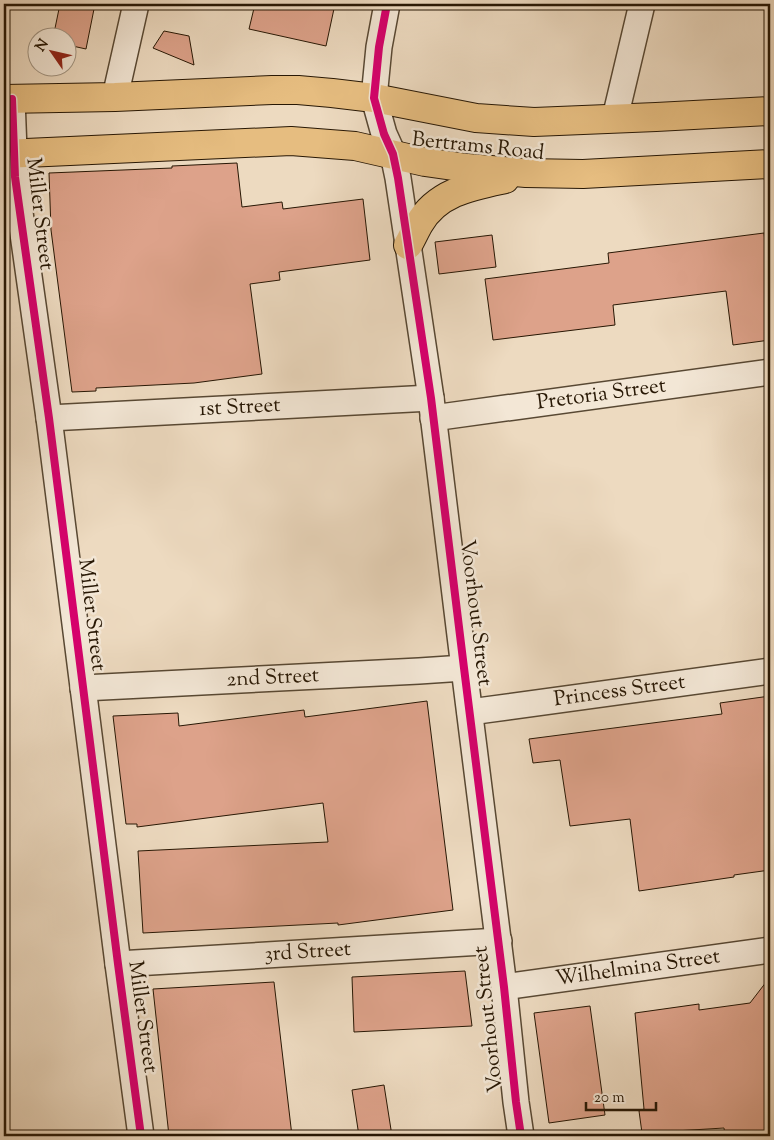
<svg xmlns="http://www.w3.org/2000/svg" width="774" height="1140" viewBox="0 0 774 1140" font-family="'Sorts Mill Goudy',serif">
  <rect width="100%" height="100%" fill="#eddac0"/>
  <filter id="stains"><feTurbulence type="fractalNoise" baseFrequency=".004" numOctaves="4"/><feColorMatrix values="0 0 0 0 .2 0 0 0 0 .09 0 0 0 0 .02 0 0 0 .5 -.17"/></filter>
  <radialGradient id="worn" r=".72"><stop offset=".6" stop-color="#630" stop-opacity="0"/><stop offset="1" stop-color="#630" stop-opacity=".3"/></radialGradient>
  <!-- building -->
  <g fill="#dda28a" stroke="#271704">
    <polygon points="60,4 95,4 86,49 68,45 68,38 53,38"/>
    <polygon points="255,4 335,4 326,46 249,29"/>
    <polygon points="164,31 189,36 194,65 153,48"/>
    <polygon points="237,163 242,207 282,202 283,209 363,199 370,260 279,272 280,280 250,284 262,374 194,383 96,388 96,391 72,392 51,230 49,173 172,168 172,166"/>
    <polygon points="764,233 770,283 770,340 733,345 726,291 613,305 615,325 493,340 485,279 609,263 608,253"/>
    <polygon points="492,235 496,267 439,274 435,242"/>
    <polygon points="770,696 770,870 734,875 734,877 639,891 630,819 570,826 560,760 533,763 529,739 722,714 720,703"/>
    <polygon points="427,701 453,910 338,925 338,923 143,933 138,851 328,842 323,803 137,827 137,824 126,824 113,716 178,713 179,726 304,710 305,717"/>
    <polygon points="465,971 472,1026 354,1032 352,977"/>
    <polygon points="770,977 770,1130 729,1136 725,1136 724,1128 642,1133 639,1111 644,1109 635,1013 699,1004 699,1010 750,1003"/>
    <polygon points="274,982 292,1136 169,1136 153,989"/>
    <polygon points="590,1006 605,1115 549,1123 534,1013"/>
    <polygon points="384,1085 392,1136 359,1136 352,1090"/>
  </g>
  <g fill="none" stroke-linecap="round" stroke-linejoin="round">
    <defs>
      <g id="minor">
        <polyline points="387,4 379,47 374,98 384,134 393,154 398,178 431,398 464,668 504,987 516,1102 521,1136"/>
        <polyline points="115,97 136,4"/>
        <polyline points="12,99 15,177 49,418 118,964 141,1136"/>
        <polyline points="615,118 642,4"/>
        <path id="s1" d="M49,418L431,398"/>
        <path id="s2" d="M433,418L770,372"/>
        <path id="s3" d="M83,688L419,671L464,668"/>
        <path id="s4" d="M470,712L770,671"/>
        <path id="s5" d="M118,964L499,941"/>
        <path id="s6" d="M504,987L770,950"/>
      </g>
      <g id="major">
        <polyline points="4,99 115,97 272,90 298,90 332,93 374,98 476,118 534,122 656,117 770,111"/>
        <polyline points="4,154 291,141 355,146 425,162 467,168 526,173 583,174 770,164"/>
        <path d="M408,245C412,238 415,231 419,224C437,192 472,186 505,179"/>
      </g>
    </defs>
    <!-- minor casing -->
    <use href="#minor" stroke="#584833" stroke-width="28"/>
    <!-- major casing -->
    <use href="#major" stroke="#271704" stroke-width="30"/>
    <!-- minor -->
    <use href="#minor" stroke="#f3e7d6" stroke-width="25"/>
    <!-- major -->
    <use href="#major" stroke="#e6bd80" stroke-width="28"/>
    <defs>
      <g id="cycleway">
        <polyline points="387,4 379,47 374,98 384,134 393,154 398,178 431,398 464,668 504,987 516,1102 521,1136"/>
        <polyline points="12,99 15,177 49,418 118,964 141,1136"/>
      </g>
    </defs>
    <!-- cycleway casing -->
    <use href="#cycleway" stroke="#f3e7d6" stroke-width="11"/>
    <!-- cycleway -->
    <use href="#cycleway" stroke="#d6006c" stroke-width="8"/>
  </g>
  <g text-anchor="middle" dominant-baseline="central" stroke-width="5" stroke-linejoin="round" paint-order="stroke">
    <!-- street labels -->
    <g font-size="21" fill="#271704" stroke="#f3e7d6">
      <text transform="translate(478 147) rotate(6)">Bertrams Road</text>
      <text transform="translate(39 214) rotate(83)">Miller Street</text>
      <text stroke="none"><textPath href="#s2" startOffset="170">Pretoria Street</textPath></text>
      <text stroke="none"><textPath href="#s1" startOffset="191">1st Street</textPath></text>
      <text transform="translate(475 613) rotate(83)">Voorhout Street</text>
      <text transform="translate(91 615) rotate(83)">Miller Street</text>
      <text stroke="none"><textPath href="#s3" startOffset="190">2nd Street</textPath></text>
      <text stroke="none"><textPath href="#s4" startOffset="151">Princess Street</textPath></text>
      <text stroke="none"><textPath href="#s5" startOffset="190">3rd Street</textPath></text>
      <text stroke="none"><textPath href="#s6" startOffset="135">Wilhelmina Street</textPath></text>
      <text transform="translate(142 1017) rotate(82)">Miller Street</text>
      <text transform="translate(489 1019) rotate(-96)">Voorhout Street</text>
    </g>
  </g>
  <!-- margin -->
  <rect width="774" height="1140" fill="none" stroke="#eddac0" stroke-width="20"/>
  <rect x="5" y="5" width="764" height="1130" fill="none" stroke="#271704" stroke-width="2.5"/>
  <rect x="10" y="10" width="754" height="1120" fill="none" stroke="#271704"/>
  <!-- north arrow -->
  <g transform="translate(52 52) rotate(304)"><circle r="24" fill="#f3e7d6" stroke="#a19482"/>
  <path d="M0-4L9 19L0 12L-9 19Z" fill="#8f2418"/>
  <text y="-8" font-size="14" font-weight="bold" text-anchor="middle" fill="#271704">N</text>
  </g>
  <!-- scale -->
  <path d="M586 1102v8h70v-8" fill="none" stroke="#271704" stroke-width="2.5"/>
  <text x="594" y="1102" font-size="15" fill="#271704" stroke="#f3e7d6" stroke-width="4" paint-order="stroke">20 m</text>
  <rect width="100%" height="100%" filter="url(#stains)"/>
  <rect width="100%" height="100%" fill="url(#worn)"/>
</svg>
